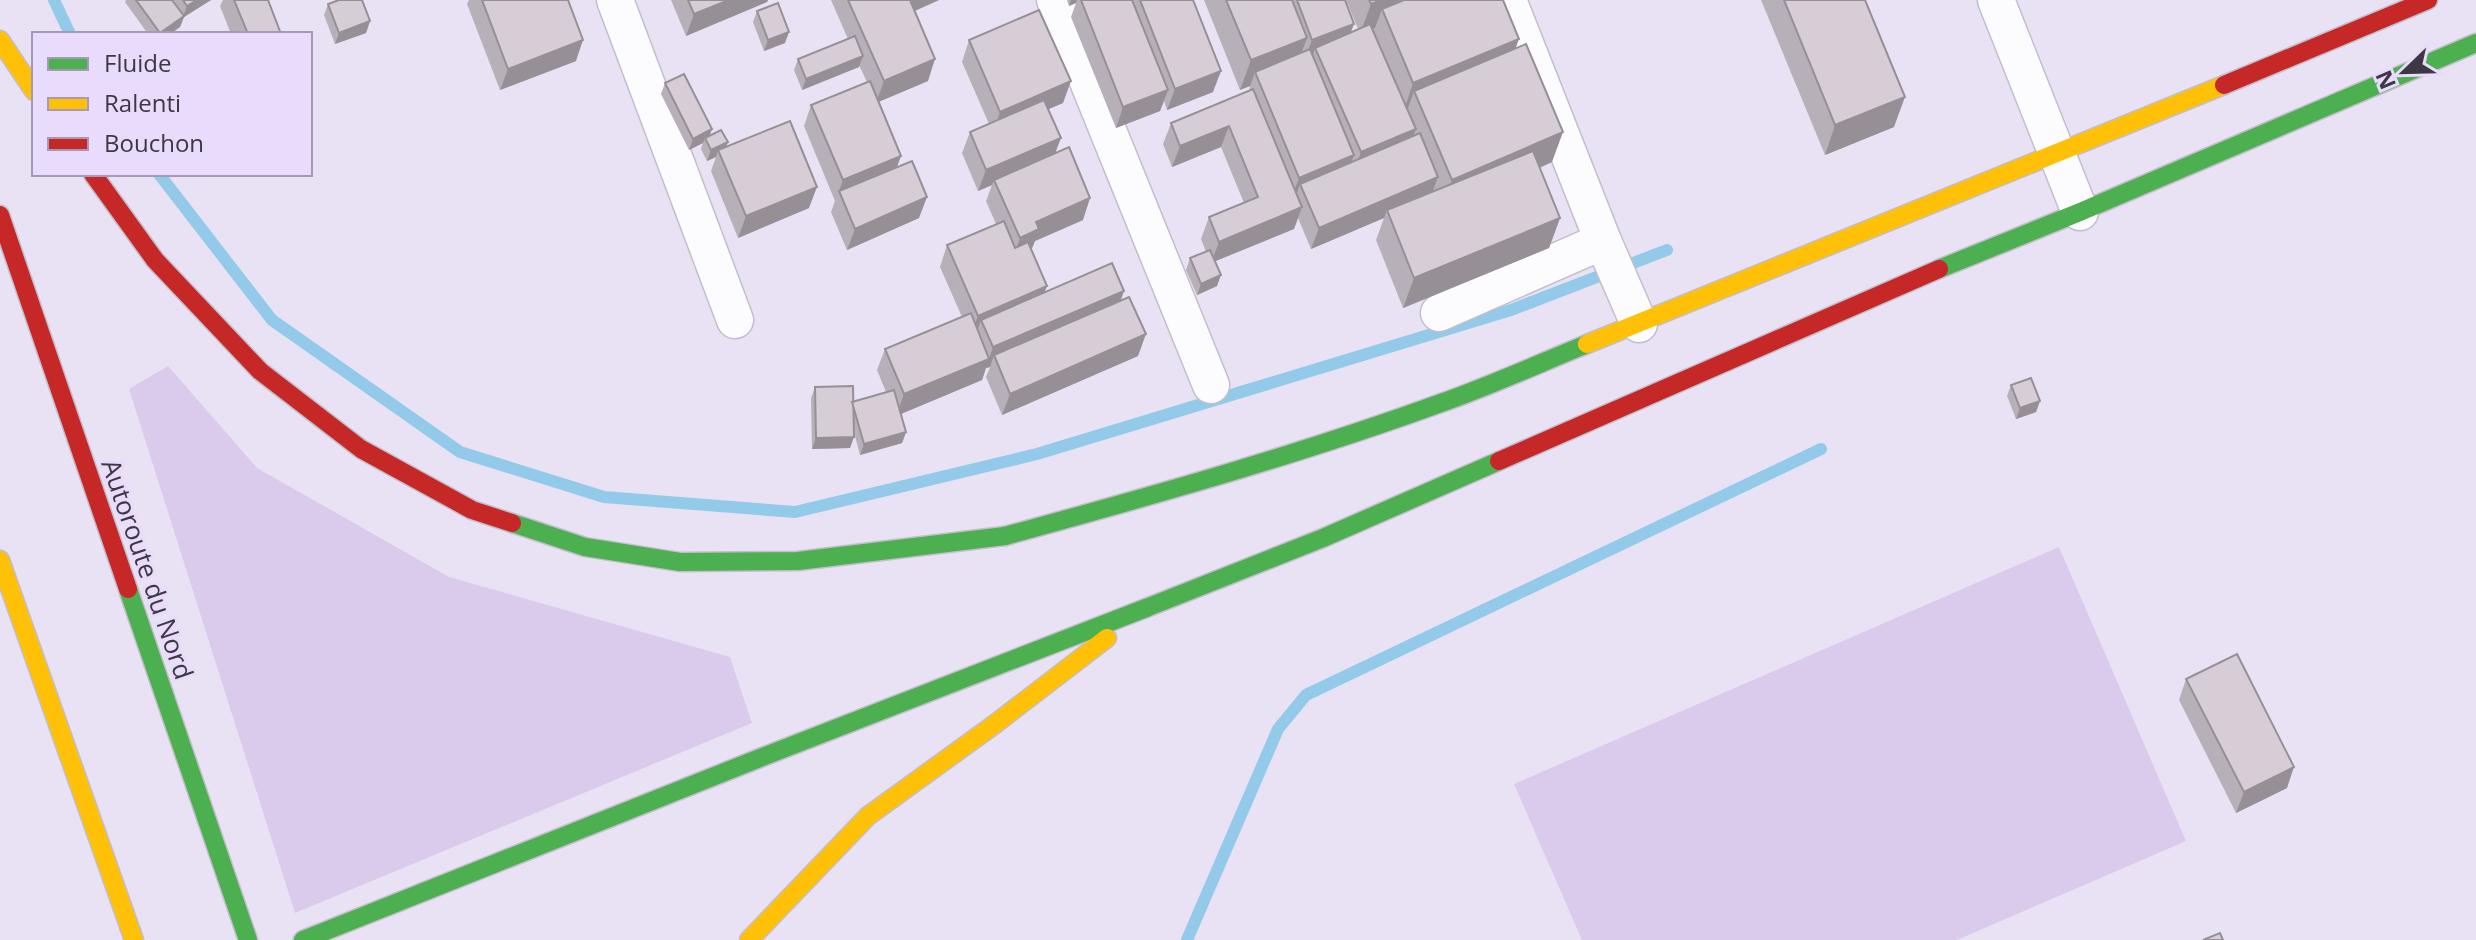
<svg xmlns="http://www.w3.org/2000/svg" width="2476" height="940" viewBox="0 0 2476 940" font-family="'Open Sans',sans-serif">
  <rect width="100%" height="100%" fill="#e9e2f4"/>
  <!-- green -->
  <g fill="#dacbed">
    <polygon points="168,366 257,468 449,577 730,657 752,723 295,913 129,389"/>
    <polygon points="2059,547 2186,841 1957,940 1582,940 1514,784"/>
  </g>
  <g fill="none" stroke-linecap="round" stroke-linejoin="round">
    <!-- stream -->
    <g stroke="#94cae9" stroke-width="12">
      <polyline points="54,0 70,34"/>
      <polyline points="159,174 272,320 460,452 604,497 795,512 1037,454 1511,310 1667,250"/>
      <polyline points="1187,940 1278,729 1306,695 1821,449"/>
    </g>
    <defs>
      <g id="street">
        <polyline points="615,0 735,320"/>
        <polyline points="1055,0 1211,385"/>
        <polyline points="1508,0 1603,241 1639,324"/>
        <polyline points="1996,0 2080,212"/>
        <polyline points="1439,313 1603,241"/>
      </g>
      <g id="fast">
        <polyline points="1939,269 2080,212 2476,43"/>
        <polyline points="512,523 585,547 680,562 798,561 1005,536"/>
        <path d="M1005,536C1151,496 1298,455 1441,403C1490,386 1538,364 1587,344"/>
        <polyline points="128,589 248,940"/>
        <polyline points="1146,608 1323,538 1499,461"/>
        <polyline points="303,940 770,754 1146,608"/>
      </g>
      <g id="slow">
        <polyline points="0,40 34,91"/>
        <polyline points="1587,344 2224,85"/>
        <polyline points="0,560 134,940"/>
        <polyline points="749,940 868,816 995,724 1107,638"/>
      </g>
      <g id="jam">
        <polyline points="2224,85 2428,0"/>
        <polyline points="93,174 155,260 260,371 361,449 472,510 512,523"/>
        <polyline points="0,215 128,589"/>
        <polyline points="1499,461 1939,269"/>
      </g>
    </defs>
    <!-- street casing -->
    <use href="#street" stroke="#c3becb" stroke-width="39"/>
    <!-- fast casing -->
    <use href="#fast" stroke="#c3becb" stroke-width="21"/>
    <!-- slow casing -->
    <use href="#slow" stroke="#c3becb" stroke-width="21"/>
    <!-- jam casing -->
    <use href="#jam" stroke="#c3becb" stroke-width="21"/>
    <!-- street -->
    <use href="#street" stroke="#fcfbfd" stroke-width="36"/>
    <!-- fast -->
    <use href="#fast" stroke="#4caf50" stroke-width="18"/>
    <!-- slow -->
    <use href="#slow" stroke="#ffc107" stroke-width="18"/>
    <!-- jam -->
    <use href="#jam" stroke="#c62828" stroke-width="18"/>
  </g>
  <!-- wall -->
  <g fill="#b8b0b9">
    <polygon points="126,0 211,0 184,17 180,27 170,34 148,34 125,2"/>
    <polygon points="223,0 268,0 281,34 231,34 220,6"/>
    <polygon points="469,0 568,0 576,61 500,90 467,4"/>
    <polygon points="671,0 768,0 767,2 686,36"/>
    <polygon points="831,0 939,0 915,11 928,81 878,102 897,167 919,218 847,250 831,212 835,201 804,126 811,105 867,82 859,65 859,67 802,90 794,70 798,59 848,39"/>
    <polygon points="1067,0 1193,0 1213,92 1167,110 1164,101 1160,111 1116,128 1071,17 1076,3 1069,6"/>
    <polygon points="1204,0 1345,0 1351,32 1358,29 1346,0 1503,0 1516,48 1552,162 1540,168 1560,218 1549,248 1403,308 1376,240 1384,218 1311,249 1298,218 1294,229 1215,261 1217,286 1197,295 1186,270 1190,258 1206,252 1201,239 1209,217 1244,203 1221,147 1172,167 1163,144 1171,123 1249,91 1250,86 1240,90"/>
    <polygon points="1761,0 1865,0 1894,127 1825,155"/>
    <polygon points="328,4 370,21 366,33 335,44 324,15"/>
    <polygon points="757,11 785,43 764,51 753,22"/>
    <polygon points="969,40 1063,103 1048,109 1055,153 1083,220 1035,241 1031,250 1044,292 1121,300 1138,356 1002,415 986,377 990,367 986,368 982,380 901,414 906,432 902,443 860,455 854,432 850,448 812,449 811,398 815,387 853,402 886,392 877,370 885,349 962,317 940,267 947,245 996,224 986,201 992,185 978,191 962,153 970,132 989,124 962,62"/>
    <polygon points="665,83 709,136 726,147 809,208 738,238 711,171 716,157 707,161 701,149 703,143 689,150 661,94"/>
    <polygon points="2011,385 2040,401 2036,412 2016,419 2007,396"/>
    <polygon points="2186,679 2287,788 2236,813 2179,700"/>
  </g>
  <!-- shaded-wall -->
  <g fill="#969096">
    <polygon points="197,0 211,0 184,17 180,27 170,34 160,34 183,16 187,6"/>
    <polygon points="729,0 768,0 767,2 686,36 694,14"/>
    <polygon points="911,0 939,0 905,15"/>
    <polygon points="1071,0 1077,0 1076,3 1069,6"/>
    <polygon points="1381,0 1442,0 1382,9 1375,28 1360,34 1371,4"/>
    <polygon points="370,21 366,33 335,44 339,33"/>
    <polygon points="1354,24 1346,45 1315,48 1312,58 1304,61 1312,40"/>
    <polygon points="789,32 785,43 764,51 768,40"/>
    <polygon points="1307,38 1296,68 1255,72 1250,86 1240,90 1251,60"/>
    <polygon points="1519,39 1508,69 1414,91 1407,111 1403,113 1413,83"/>
    <polygon points="583,40 576,61 500,90 508,69"/>
    <polygon points="863,56 859,67 802,90 806,79"/>
    <polygon points="935,59 928,81 876,103 884,81"/>
    <polygon points="1221,71 1213,92 1167,110 1175,89"/>
    <polygon points="1071,81 1063,103 993,133 1000,112"/>
    <polygon points="1168,90 1160,111 1116,128 1123,107"/>
    <polygon points="1905,97 1894,127 1825,155 1835,125"/>
    <polygon points="1229,126 1221,147 1172,167 1180,146"/>
    <polygon points="712,129 708,140 705,138 703,143 689,150 693,139"/>
    <polygon points="1416,129 1408,150 1353,174 1361,152"/>
    <polygon points="1563,132 1552,162 1441,210 1452,180"/>
    <polygon points="1061,138 1053,159 994,180 992,185 978,191 986,170"/>
    <polygon points="728,142 724,153 718,150 716,157 707,161 711,150"/>
    <polygon points="1354,155 1346,176 1300,184 1295,198 1291,199 1299,178"/>
    <polygon points="901,156 893,178 839,191 843,180"/>
    <polygon points="1438,177 1430,198 1387,210 1384,218 1311,249 1319,228"/>
    <polygon points="817,187 809,208 738,238 746,216"/>
    <polygon points="927,197 919,218 847,250 855,229"/>
    <polygon points="1090,198 1083,220 1035,241 1031,251 1012,260 1020,238 1036,222"/>
    <polygon points="1302,207 1294,229 1211,263 1219,242"/>
    <polygon points="1560,218 1549,248 1403,308 1414,278"/>
    <polygon points="1221,275 1217,286 1197,295 1201,284"/>
    <polygon points="1047,286 1039,307 981,320 976,334 970,337 978,316"/>
    <polygon points="1124,291 1117,312 994,355 990,367 986,368 982,380 896,416 904,394 989,359 993,347"/>
    <polygon points="1146,334 1138,356 1002,415 1010,394"/>
    <polygon points="2040,401 2036,412 2016,419 2020,408"/>
    <polygon points="906,432 902,443 860,455 864,444"/>
    <polygon points="854,437 850,448 812,449 816,438"/>
    <polygon points="2294,767 2287,788 2236,813 2244,792"/>
  </g>
  <!-- building -->
  <g fill="#d6cdd7" stroke="#969096" stroke-width="2">
    <polygon points="136,0 172,0 184,16 160,33"/>
    <polygon points="183,0 197,0 187,6"/>
    <polygon points="234,0 268,0 281,34 248,34"/>
    <polygon points="339,0 362,0 370,21 339,33 328,4"/>
    <polygon points="482,0 568,0 583,40 508,69"/>
    <polygon points="688,0 729,0 694,14"/>
    <polygon points="848,0 910,0 935,59 884,81"/>
    <polygon points="1081,0 1132,0 1168,90 1123,107"/>
    <polygon points="1140,0 1193,0 1221,71 1175,89"/>
    <polygon points="1226,0 1292,0 1307,38 1251,60"/>
    <polygon points="1297,0 1345,0 1354,24 1312,40"/>
    <polygon points="1369,0 1381,0 1371,4"/>
    <polygon points="1404,0 1503,0 1519,39 1413,83 1382,9"/>
    <polygon points="1784,0 1865,0 1905,97 1835,125"/>
    <polygon points="778,3 789,32 768,40 757,11"/>
    <polygon points="1039,10 1071,81 1000,112 969,40"/>
    <polygon points="1370,24 1416,129 1361,152 1315,48"/>
    <polygon points="855,36 863,56 806,79 798,59"/>
    <polygon points="1526,44 1563,132 1452,180 1414,91"/>
    <polygon points="1310,49 1354,155 1299,178 1255,72"/>
    <polygon points="684,74 712,129 693,139 665,83"/>
    <polygon points="870,81 901,156 843,180 811,105"/>
    <polygon points="1253,89 1302,207 1219,242 1209,217 1258,197 1229,126 1180,146 1171,123"/>
    <polygon points="1044,100 1061,138 986,170 970,132"/>
    <polygon points="790,121 817,187 746,216 718,150"/>
    <polygon points="721,130 728,142 711,150 705,138"/>
    <polygon points="1420,133 1438,177 1319,228 1300,184"/>
    <polygon points="1069,147 1090,198 1036,222 1039,229 1020,238 994,180"/>
    <polygon points="1533,151 1560,218 1414,278 1387,210"/>
    <polygon points="912,161 927,197 855,229 839,191"/>
    <polygon points="1004,221 1015,248 1028,242 1047,286 978,316 947,245"/>
    <polygon points="1210,250 1221,275 1201,284 1190,258"/>
    <polygon points="1112,263 1124,291 993,347 981,320"/>
    <polygon points="1129,297 1146,334 1010,394 994,355"/>
    <polygon points="971,313 989,359 904,394 885,349"/>
    <polygon points="2031,378 2040,401 2020,408 2011,385"/>
    <polygon points="853,386 854,437 816,438 815,387"/>
    <polygon points="894,390 906,432 864,444 852,402"/>
    <polygon points="2237,654 2294,767 2244,792 2186,679"/>
    <polygon points="2220,933 2223,940 2203,940"/>
  </g>
  <g text-anchor="middle" dominant-baseline="central" stroke-width="6" stroke-linejoin="round" paint-order="stroke">
    <!-- street labels -->
    <g font-size="26" fill="#3d3844" stroke="#e8dbfb">
      <text transform="translate(148 569) rotate(71)">Autoroute du Nord</text>
    </g>
  </g>
  <!-- legend -->
  <rect x="32" y="32" width="280" height="144" fill="#e8dbfb" stroke="#a49ab2" stroke-width="2"/>
  <rect x="48" y="58" width="40" height="12" fill="#4caf50" stroke="#a49ab2" stroke-width="2"/>
  <text x="104" y="72" font-size="24" fill="#3d3844">Fluide</text>
  <rect x="48" y="98" width="40" height="12" fill="#ffc107" stroke="#a49ab2" stroke-width="2"/>
  <text x="104" y="112" font-size="24" fill="#3d3844">Ralenti</text>
  <rect x="48" y="138" width="40" height="12" fill="#c62828" stroke="#a49ab2" stroke-width="2"/>
  <text x="104" y="152" font-size="24" fill="#3d3844">Bouchon</text>
  <!-- north arrow -->
  <g transform="translate(2404 72) rotate(247)" stroke="#e8dbfb" stroke-width="6" paint-order="stroke">
  <path d="M0-6L14 30L0 20L-14 30Z" fill="#3d3844"/>
  <text y="-12" font-size="22" font-weight="bold" text-anchor="middle" fill="#3d3844">N</text>
  </g>
</svg>
